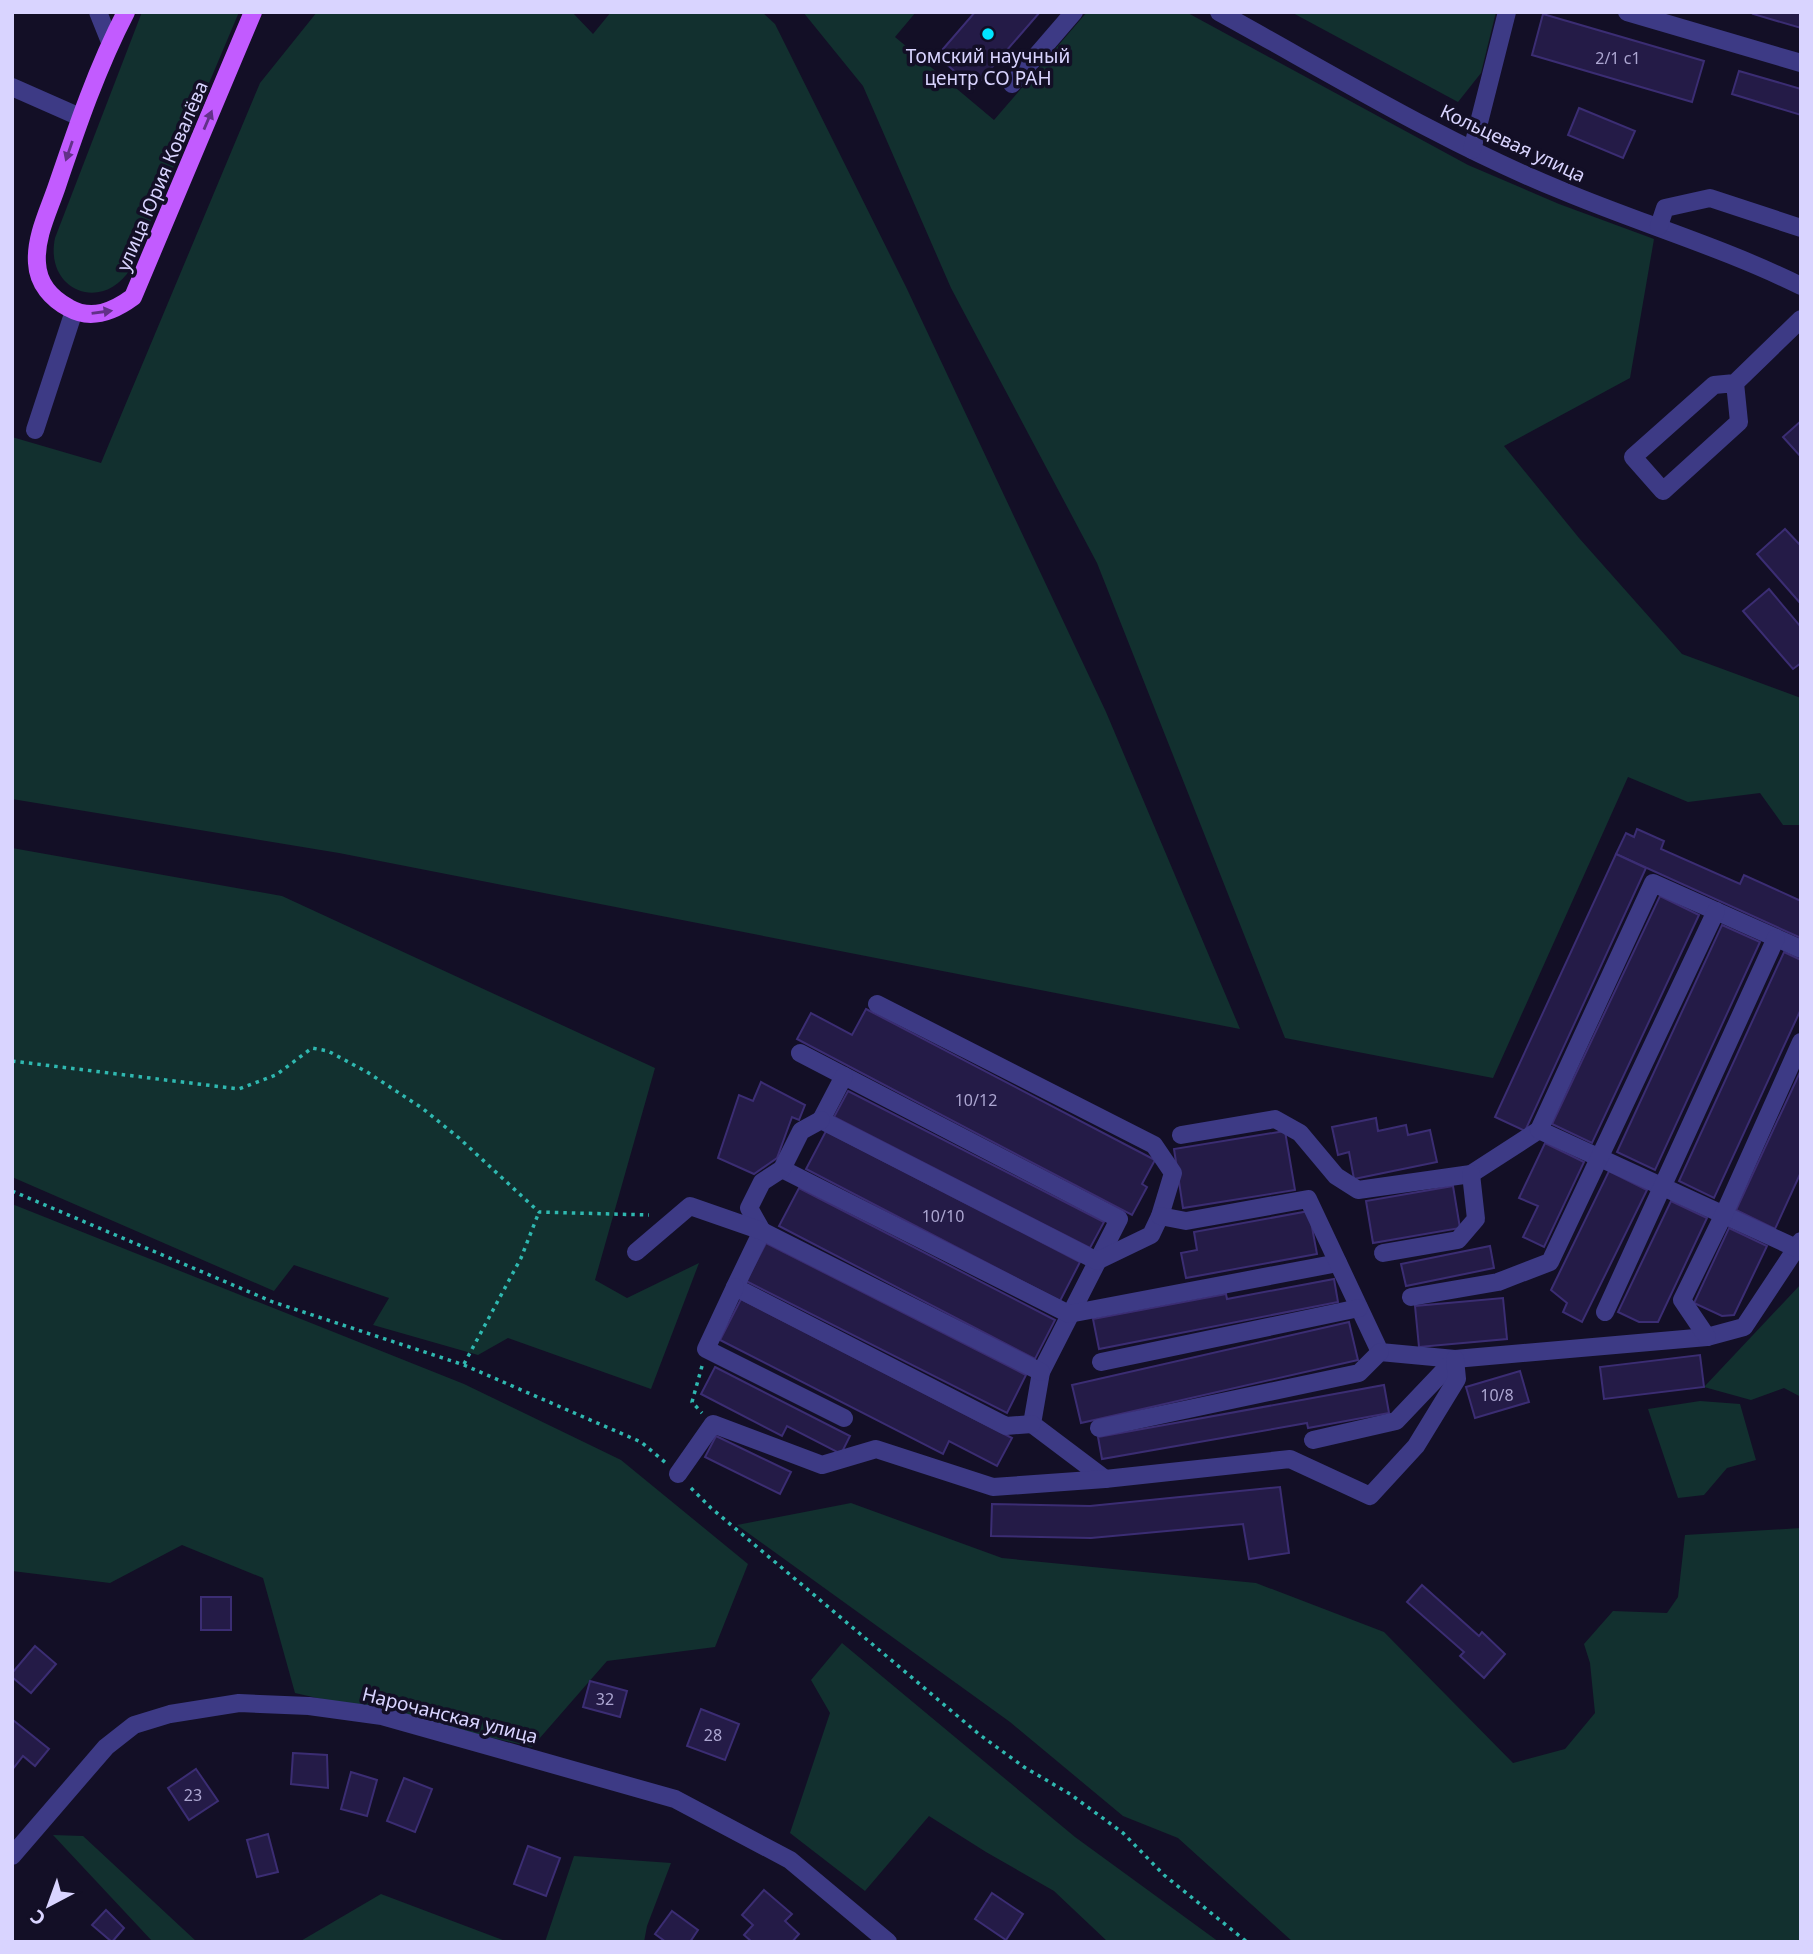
<svg xmlns="http://www.w3.org/2000/svg" width="1813" height="1954" viewBox="0 0 1813 1954" font-family="'Noto Sans',sans-serif">
  <rect width="100%" height="100%" fill="#130f26"/>
  <!-- green -->
  <g fill="#12302f">
    <path d="M142,12H239L131,268C103,314 44,291 55,238Z"/>
    <polygon points="317,12 572,12 593,34 611,12 762,12 775,24 907,289 1106,712 1240,1029 339,853 12,799 12,437 101,463 260,83"/>
    <polygon points="803,12 916,12 895,37 994,120 1087,12 1186,12 1468,165 1559,204 1654,239 1630,378 1504,446 1579,538 1682,654 1801,698 1801,825 1783,825 1760,793 1688,802 1628,777 1493,1078 1285,1038 1097,563 951,288 863,86"/>
    <polygon points="1291,12 1496,12 1481,73 1458,102"/>
    <polygon points="12,848 282,896 655,1068 595,1280 627,1298 699,1263 651,1389 508,1338 478,1355 373,1325 389,1298 294,1265 274,1291 12,1177"/>
    <polygon points="12,1204 464,1384 621,1460 748,1564 715,1647 607,1661 532,1747 295,1693 263,1578 182,1545 110,1583 12,1571"/>
    <polygon points="1801,1284 1801,1397 1784,1388 1751,1400 1704,1387"/>
    <polygon points="1700,1401 1740,1404 1756,1460 1727,1468 1704,1495 1678,1498 1648,1409"/>
    <polygon points="851,1503 1002,1558 1256,1583 1384,1632 1513,1763 1565,1749 1595,1713 1590,1663 1584,1644 1613,1611 1667,1613 1678,1597 1685,1535 1801,1528 1801,1942 1293,1942 1178,1838 1123,1816 1010,1722 737,1525"/>
    <polygon points="842,1643 1075,1837 1219,1942 1108,1942 1054,1891 986,1852 929,1816 865,1891 790,1833 830,1713 811,1680"/>
    <polygon points="53,1835 83,1836 197,1942 153,1942"/>
    <polygon points="574,1856 671,1863 647,1926 644,1942 545,1942"/>
    <polygon points="381,1894 508,1942 299,1942"/>
  </g>
  <!-- building -->
  <g fill="#241b47" stroke="#3b2d73" stroke-width="2">
    <polygon points="975,12 1040,12 974,88 937,56"/>
    <polygon points="1754,12 1801,12 1801,28 1753,14"/>
    <polygon points="1543,14 1704,61 1692,102 1532,55"/>
    <polygon points="1739,71 1801,89 1801,115 1732,94"/>
    <polygon points="1579,108 1635,131 1623,158 1568,135"/>
    <polygon points="1801,421 1801,457 1783,437"/>
    <polygon points="1785,529 1801,546 1801,604 1757,554"/>
    <polygon points="1769,589 1801,627 1801,663 1793,669 1743,611"/>
    <polygon points="1637,829 1664,841 1661,849 1740,884 1744,875 1801,901 1801,938 1616,854 1626,833 1634,837"/>
    <polygon points="1616,854 1646,868 1525,1131 1495,1117"/>
    <polygon points="1660,896 1699,915 1592,1143 1552,1124"/>
    <polygon points="1722,925 1760,942 1655,1170 1617,1152"/>
    <polygon points="1784,952 1801,960 1801,1009 1714,1198 1679,1181"/>
    <polygon points="866,1009 1155,1160 1142,1184 1147,1187 1132,1215 797,1039 811,1013 852,1035"/>
    <polygon points="1801,1070 1801,1172 1775,1229 1736,1210"/>
    <polygon points="761,1082 805,1105 799,1120 792,1117 777,1158 754,1174 718,1158 739,1095 753,1101"/>
    <polygon points="848,1091 1104,1222 1090,1248 834,1117"/>
    <polygon points="1376,1118 1378,1131 1406,1125 1408,1135 1430,1130 1437,1162 1354,1179 1349,1152 1338,1155 1332,1127"/>
    <polygon points="826,1131 1080,1262 1060,1301 806,1169"/>
    <polygon points="1285,1131 1295,1190 1183,1208 1174,1149"/>
    <polygon points="1545,1143 1584,1162 1544,1247 1523,1237 1538,1206 1519,1198"/>
    <polygon points="1609,1171 1647,1190 1582,1322 1563,1312 1567,1303 1551,1290"/>
    <polygon points="1453,1186 1460,1228 1373,1243 1366,1201"/>
    <polygon points="799,1188 1055,1320 1035,1359 779,1226"/>
    <polygon points="1671,1201 1707,1218 1658,1322 1639,1322 1618,1312"/>
    <polygon points="1309,1211 1317,1254 1186,1278 1181,1253 1197,1250 1194,1232"/>
    <polygon points="1729,1228 1767,1246 1734,1315 1722,1316 1694,1303"/>
    <polygon points="766,1243 1026,1375 1007,1413 746,1281"/>
    <polygon points="1490,1246 1494,1268 1406,1286 1401,1264"/>
    <polygon points="1334,1279 1338,1302 1099,1349 1093,1319 1226,1294 1227,1299"/>
    <polygon points="1503,1298 1507,1339 1419,1347 1415,1306"/>
    <polygon points="741,1299 1012,1438 997,1466 949,1441 943,1454 720,1340"/>
    <polygon points="1349,1322 1358,1360 1081,1423 1072,1385"/>
    <polygon points="1700,1355 1704,1387 1604,1399 1600,1367"/>
    <polygon points="715,1367 850,1436 841,1454 787,1426 782,1436 701,1394"/>
    <polygon points="1520,1371 1529,1402 1475,1418 1466,1387"/>
    <polygon points="1384,1385 1389,1413 1308,1428 1307,1423 1102,1459 1098,1437"/>
    <polygon points="716,1436 791,1472 780,1494 705,1457"/>
    <polygon points="1280,1487 1289,1553 1249,1559 1243,1524 1091,1538 991,1536 992,1504 1090,1506"/>
    <polygon points="1422,1585 1479,1636 1482,1632 1505,1654 1484,1678 1460,1656 1464,1652 1407,1602"/>
    <rect x="201" y="1597" width="30" height="33"/>
    <polygon points="35,1646 56,1664 31,1693 12,1677 12,1673"/>
    <polygon points="590,1681 627,1691 620,1717 583,1707"/>
    <polygon points="701,1709 739,1724 725,1760 687,1746"/>
    <polygon points="13,1720 49,1749 35,1766 23,1756 12,1770"/>
    <polygon points="293,1753 327,1755 328,1788 291,1784"/>
    <polygon points="196,1769 218,1801 189,1820 168,1788"/>
    <polygon points="351,1772 377,1780 367,1816 341,1809"/>
    <polygon points="404,1778 432,1789 415,1832 387,1821"/>
    <polygon points="268,1834 278,1872 257,1877 247,1840"/>
    <polygon points="528,1846 560,1858 546,1896 514,1884"/>
    <polygon points="764,1890 792,1914 785,1921 799,1934 792,1942 752,1942 744,1935 753,1925 742,1915"/>
    <polygon points="992,1893 1023,1914 1006,1940 975,1919"/>
    <polygon points="106,1910 124,1928 112,1942 92,1925"/>
    <polygon points="672,1911 698,1930 690,1942 666,1942 655,1934"/>
  </g>
  <g fill="none" stroke-linecap="round" stroke-linejoin="round">
    <!-- path -->
    <g stroke="#2fb8b0" stroke-width="3.5" stroke-dasharray="3.5 5" stroke-linecap="butt">
      <polyline points="12,1061 239,1089 276,1075 312,1048 328,1051 367,1072 422,1108 459,1138 539,1212 649,1215"/>
      <polyline points="12,1191 273,1302 464,1365 641,1442 666,1463"/>
      <polyline points="464,1364 521,1258 539,1212"/>
      <polyline points="702,1366 692,1402 702,1413"/>
      <polyline points="691,1488 711,1508 980,1735 1024,1767 1070,1794 1123,1833 1164,1875 1247,1942"/>
    </g>
    <!-- minor -->
    <g stroke="#3d3a85" stroke-width="18">
      <polyline points="98,12 110,42"/>
      <path d="M1219,12C1332,74 1444,143 1563,191C1642,224 1724,248 1801,286"/>
      <polyline points="1627,12 1801,63"/>
      <polyline points="1012,84 1074,12"/>
      <polyline points="12,87 80,117"/>
      <polyline points="1472,150 1507,12"/>
      <polyline points="1659,226 1665,208 1710,198 1801,228"/>
      <polyline points="1735,383 1739,422 1663,491 1633,457 1714,385 1735,383 1801,319"/>
      <polyline points="35,430 74,311"/>
      <polyline points="800,1053 1119,1219 1041,1372 1032,1424 1105,1479"/>
      <polyline points="844,1076 821,1120 1097,1261 1151,1235 1160,1216 1173,1173 1154,1145 877,1004"/>
      <polyline points="1181,1135 1275,1119 1300,1133 1336,1176 1358,1190 1471,1174 1539,1130"/>
      <polyline points="782,1169 1069,1314 1338,1263"/>
      <polyline points="1160,1216 1186,1221 1308,1199 1380,1352 1455,1359 1707,1337 1744,1327 1801,1241"/>
      <polyline points="762,1231 735,1287 1006,1426 1032,1424"/>
      <polyline points="762,1231 749,1208 762,1182 782,1169 801,1131 821,1120"/>
      <polyline points="1796,1248 1539,1130 1653,883 1801,949"/>
      <polyline points="636,1252 690,1206 762,1231 1041,1372"/>
      <polyline points="1383,1253 1458,1240 1476,1219 1471,1174"/>
      <polyline points="735,1287 706,1349 844,1418"/>
      <polyline points="1411,1297 1498,1282 1550,1262 1716,911"/>
      <polyline points="1605,1312 1776,938"/>
      <polyline points="1707,1337 1682,1300 1724,1214 1801,1042"/>
      <polyline points="1101,1362 1359,1308"/>
      <polyline points="1099,1428 1359,1373 1380,1352"/>
      <polyline points="1313,1440 1396,1421 1455,1359"/>
      <polyline points="678,1474 713,1424 822,1465 876,1449 993,1487 1105,1479 1290,1459 1370,1496 1416,1446 1457,1379 1455,1359"/>
      <polyline points="12,1856 106,1747 134,1725 170,1714 239,1703 309,1706 382,1716 675,1799 790,1860 888,1942"/>
    </g>
    <!-- major -->
    <path stroke="#c25bff" stroke-width="18" d="M126,12C97,68 77,127 57,186C49,210 35,237 37,263C38,284 52,299 69,308C92,321 114,311 133,297L253,12"/>
  </g>
  <!-- one-way arrows -->
  <defs><path id="oneway-solid" d="M-6-.8H1V-3.2L6.5 0L1 3.2V.8H-6Z" transform="scale(1.75)"/></defs>
  <g fill="#623188">
    <use href="#oneway-solid" transform="translate(208 120) rotate(-67)"/>
    <use href="#oneway-solid" transform="translate(69 151) rotate(109)"/>
    <use href="#oneway-solid" transform="translate(102 312) rotate(-8)"/>
  </g>
  <!-- markers -->
  <circle fill="#00e5ff" stroke="#130f26" stroke-width="2.5" cx="988" cy="34" r="7"/>
  <g text-anchor="middle" dominant-baseline="central" stroke-width="7" stroke-linejoin="round" paint-order="stroke">
    <!-- number labels -->
    <g font-size="16" fill="#aca6d1">
      <text x="1618" y="58">2/1 с1</text>
      <text x="976" y="1100">10/12</text>
      <text x="943" y="1216">10/10</text>
      <text x="1497" y="1395">10/8</text>
      <text x="605" y="1699">32</text>
      <text x="713" y="1735">28</text>
      <text x="193" y="1795">23</text>
    </g>
    <!-- poi labels -->
    <g font-size="19" fill="#d9d4ff" stroke="#130f26">
      <text x="988" y="56">Томский научный<tspan x="988" dy="22">центр СО РАН</tspan></text>
    </g>
    <!-- street labels -->
    <g font-size="19" fill="#d9d4ff" stroke="#130f26">
      <text transform="translate(1513 143) rotate(25)">Кольцевая улица</text>
      <text transform="translate(162 176) rotate(-67)">улица Юрия Ковалёва</text>
      <text transform="translate(450 1715) rotate(14)">Нарочанская улица</text>
    </g>
  </g>
  <!-- border -->
  <rect width="1813" height="1954" fill="none" stroke="#d9d4ff" stroke-width="28"/>
  <!-- north arrow -->
  <g transform="translate(49 1905) rotate(221)" stroke="#130f26" stroke-width="5" paint-order="stroke">
  <path d="M0-5L12 26L0 18L-12 26Z" fill="#d9d4ff"/>
  <text y="-10" font-size="19" font-weight="bold" text-anchor="middle" fill="#d9d4ff">С</text>
  </g>
</svg>
